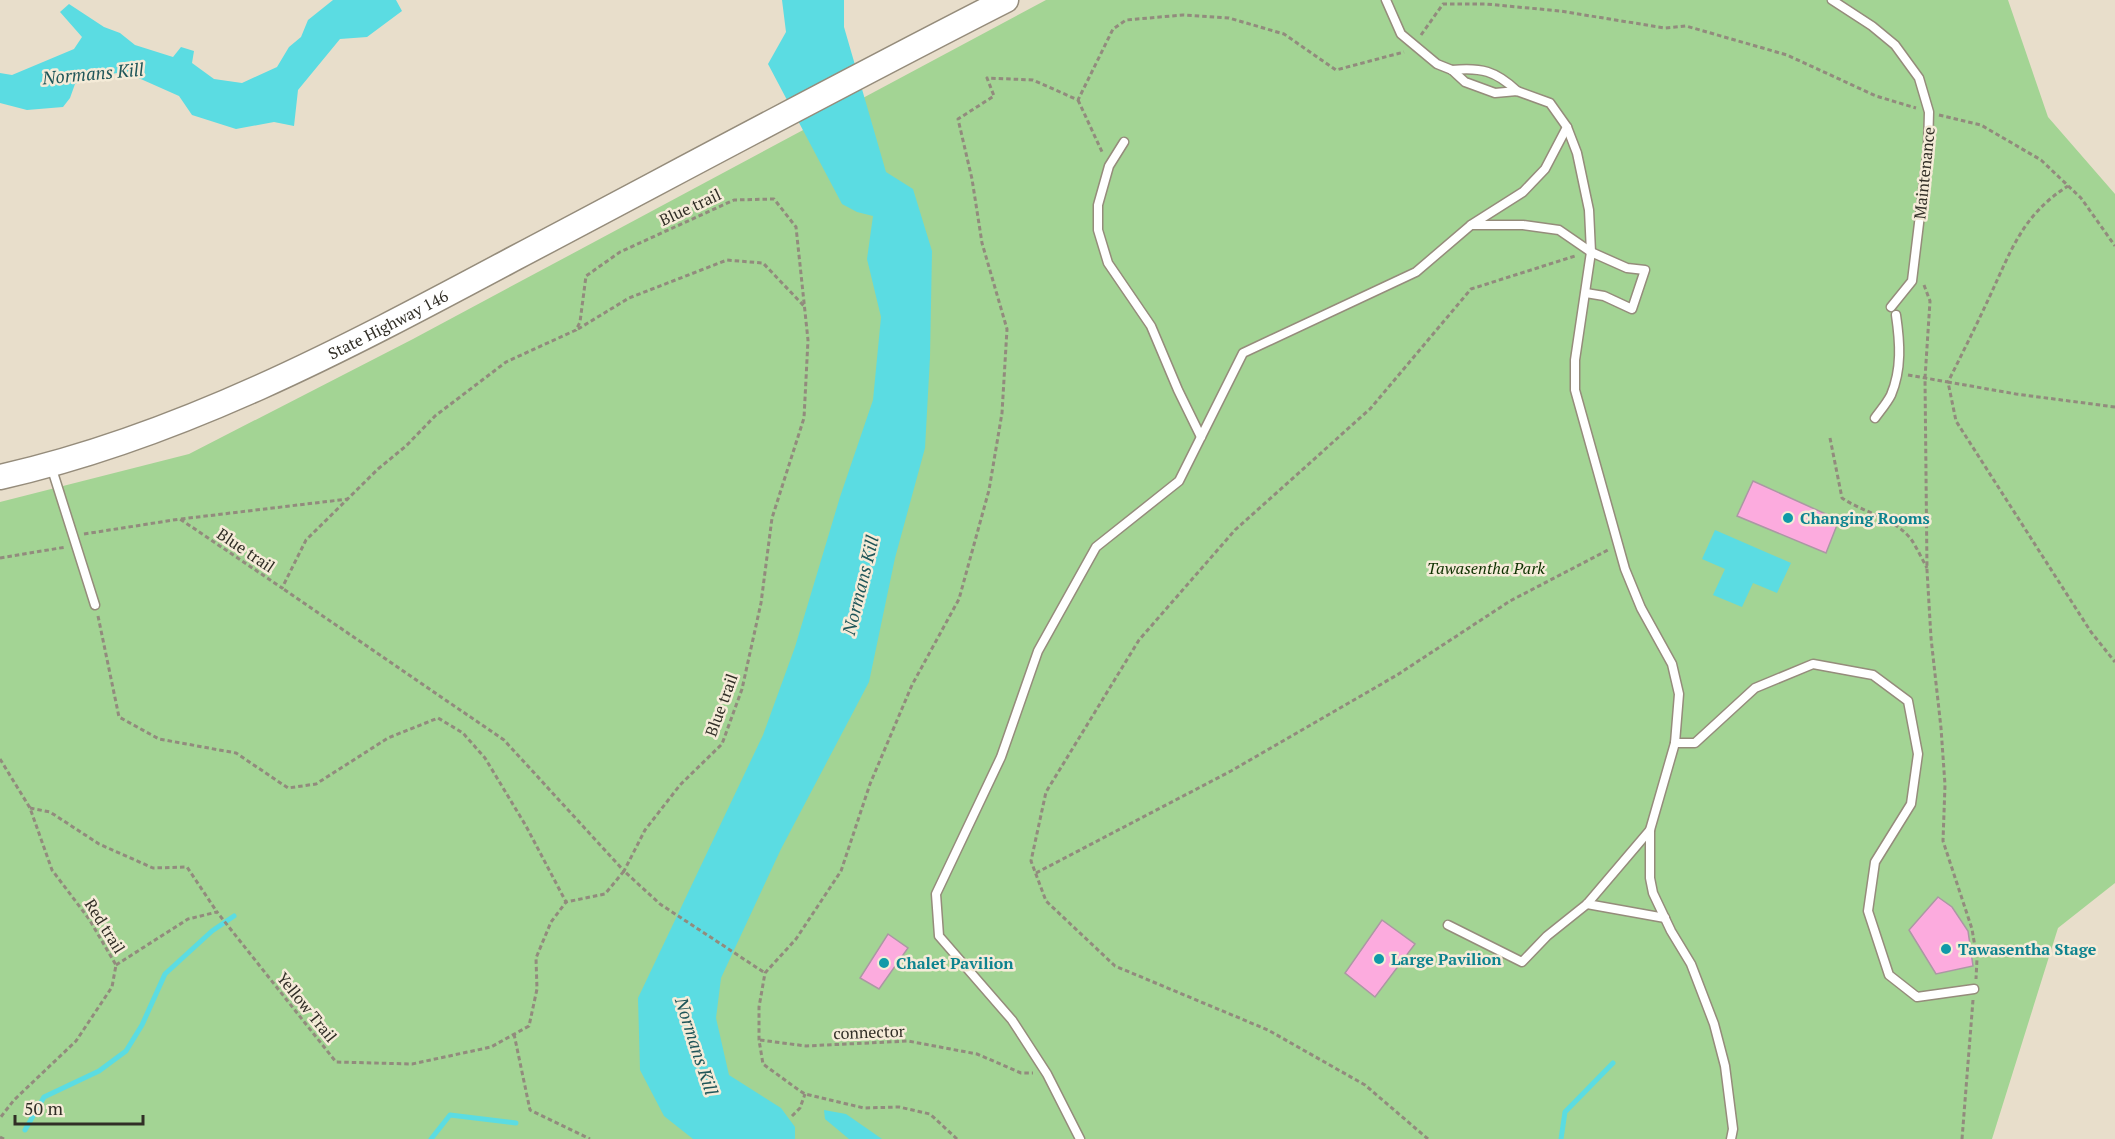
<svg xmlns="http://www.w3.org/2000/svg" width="2115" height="1139" viewBox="0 0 2115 1139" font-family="'PT Serif',serif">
  <rect width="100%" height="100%" fill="#e8decb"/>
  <!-- green -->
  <polygon fill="#a3d494" points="1046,0 2008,0 2048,117 2115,194 2115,883 2058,928 1992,1139 0,1139 0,502 189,454 413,339"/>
  <!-- water -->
  <g fill="#5bdce2">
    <polygon points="333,0 396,0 402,11 367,37 340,39 298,90 294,126 274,122 236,129 192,115 179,96 125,72 103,75 75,84 70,98 63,107 27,110 0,103 0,73 12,75 74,49 82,37 60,12 69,4 104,27 120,33 135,45 173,57 181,47 194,51 192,63 214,79 242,83 277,67 289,47 301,37 308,20"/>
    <polygon points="782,0 844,0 844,27 886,172 913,189 932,251 930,357 925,448 895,558 869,682 781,849 721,978 716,1018 729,1075 781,1108 795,1127 795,1139 693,1139 664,1116 640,1070 638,998 763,735 795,647 840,497 873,400 881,317 867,259 873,216 857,212 842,204 768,64 786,32"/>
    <polygon points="1715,530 1791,563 1777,593 1753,583 1742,607 1713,595 1725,569 1702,559"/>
    <polygon points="824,1110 846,1114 882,1139 849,1139 825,1119"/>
  </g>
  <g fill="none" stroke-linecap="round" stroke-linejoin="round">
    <!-- stream -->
    <g stroke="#5bdce2" stroke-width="5">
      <polyline points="25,1130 44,1097 99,1071 126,1051 142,1025 165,974 212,931 234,916"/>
      <polyline points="431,1139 450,1115 516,1123"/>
      <polyline points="1561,1139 1565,1112 1613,1063"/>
    </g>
  </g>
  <!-- building -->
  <g fill="#fcabde" stroke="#ab98a3" stroke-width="1.5">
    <polygon points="1753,481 1839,520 1826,553 1737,516"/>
    <polygon points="1938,897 1952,907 1968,931 1973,966 1936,974 1909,930"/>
    <polygon points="1382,920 1415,944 1375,997 1345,973"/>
    <polygon points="888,934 908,948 879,989 860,978"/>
  </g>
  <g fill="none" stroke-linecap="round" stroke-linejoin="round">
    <defs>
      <g id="lane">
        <polyline points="1386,0 1401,34 1437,64 1452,70 1465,82 1495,93 1517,91 1550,103 1567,127 1577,153 1589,210 1591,252 1575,360 1575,390 1625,569 1641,608 1672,664 1679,694 1675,743 1650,830 1650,878 1653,893 1671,931 1691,964 1714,1024 1725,1066 1733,1129 1731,1139"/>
        <polyline points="1832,0 1872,26 1895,45 1919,78 1929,112 1928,149 1912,281 1891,307"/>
        <path d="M1452,70C1481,67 1496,71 1517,91"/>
        <polyline points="1124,142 1109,166 1098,205 1098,230 1108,263 1151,326 1178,390 1201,437"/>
        <polyline points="1471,225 1523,192 1545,169 1567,127"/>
        <path d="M1875,418C1880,411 1887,403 1891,395C1902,369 1900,342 1896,315"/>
        <polyline points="51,466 95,605"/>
        <polyline points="1675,743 1695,743 1755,688 1813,664 1873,675 1908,701 1918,754 1911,804 1875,862 1868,911 1889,975 1917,997 1974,989"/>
        <polyline points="1587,904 1665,918"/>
        <polyline points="1448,925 1522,962 1547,936 1587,904 1650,830"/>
        <polyline points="1080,1139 1047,1074 1012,1020 939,936 936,894 1001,757 1038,651 1096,547 1179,481 1243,353 1416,272 1471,225 1523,225 1559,230 1591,252 1627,268 1645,270 1632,309 1604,296 1586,293"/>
      </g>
      <g id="secondary">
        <path id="s1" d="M0,477C183,436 350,346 515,258C678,172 841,84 1006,0"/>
      </g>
    </defs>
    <!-- lane casing -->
    <use href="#lane" stroke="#958c7b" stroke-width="11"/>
    <!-- secondary casing -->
    <use href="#secondary" stroke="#958c7b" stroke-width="27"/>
    <!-- path -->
    <g stroke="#928b7d" stroke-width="3" stroke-dasharray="4.5 3" stroke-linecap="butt">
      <polyline points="1421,35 1443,4 1486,4 1560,11 1665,28 1686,26 1787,55 1876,96 1916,108"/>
      <polyline points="1078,100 1103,154"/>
      <polyline points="1939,115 1981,125 2041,160 2081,198 2115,246"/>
      <polyline points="1924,285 1930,301 1925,378 1927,570 1931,638 1941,728 1945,785 1943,841 1972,929 1977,959 1976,979"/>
      <polyline points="578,329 629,298 727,260 763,263 804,306"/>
      <path d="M1908,375L1948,382C1962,354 1976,326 1989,298C2011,251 2022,215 2068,186"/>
      <polyline points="2115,407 2016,394 1948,382 1956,421 2091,632 2115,662"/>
      <path d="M1830,438L1842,498C1864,513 1893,517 1911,539C1917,548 1922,559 1927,568"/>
      <polyline points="181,519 348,499"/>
      <polyline points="84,534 180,519 282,588 306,540 378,469 406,446 435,416 506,362 576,330 580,322 586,276 620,252 734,200 774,199 796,227 808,340 804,418 772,518 761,603 742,689 722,744 680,785 645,830 624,871 504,740 282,588"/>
      <polyline points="0,558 66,547"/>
      <polyline points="98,616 119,717 159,739 236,753 288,788 316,784 388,738 438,718 463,733 485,758 526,826 566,902 605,894 624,871 660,904 765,973"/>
      <polyline points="0,759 30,808 52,870 89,919 116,965 112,987 76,1041 14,1100 0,1118"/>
      <polyline points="30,808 50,812 99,844 153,868 187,867 217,912"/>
      <polyline points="1036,873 1231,771 1397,675 1510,601 1608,550"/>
      <polyline points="116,965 188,919 217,912 336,1062 412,1064 491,1047 529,1026 537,989 536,958 551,922 566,902"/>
      <polyline points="514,1034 530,1110 590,1139"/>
      <polyline points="760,1040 806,1046 908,1041 977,1054 1021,1073 1033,1073"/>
      <polyline points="792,1116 800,1108 805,1094"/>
      <polyline points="0,1137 4,1139"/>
      <polyline points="957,1139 930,1114 899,1107 864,1108 805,1094 800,1091 763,1064 759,1040 759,1007 765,973 796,939 841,871 870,784 912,685 959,599 989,490 1002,413 1007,329 982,243 972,179 958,119 994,96 987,78 1033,80 1078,100 1113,29 1126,20 1183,15 1229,18 1284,34 1336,70 1404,52"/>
      <polyline points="1428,1139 1365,1085 1268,1030 1115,966 1046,901 1031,861 1046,792 1139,640 1235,530 1370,409 1471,289 1575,256"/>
      <polyline points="1962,1139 1973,1000"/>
    </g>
    <!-- lane -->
    <use href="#lane" stroke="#fff" stroke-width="8"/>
    <!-- secondary -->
    <use href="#secondary" stroke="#fff" stroke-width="24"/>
  </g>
  <!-- markers -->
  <g fill="#0f9aa8" stroke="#f5ebd8" stroke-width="2">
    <circle cx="1788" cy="518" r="6"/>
    <circle cx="1946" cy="949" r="6"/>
    <circle cx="1379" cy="959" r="6"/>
    <circle cx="884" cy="963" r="6"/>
  </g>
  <g text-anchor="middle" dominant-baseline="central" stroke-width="5" stroke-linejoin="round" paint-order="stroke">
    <!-- street labels -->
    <g font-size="16" fill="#312e26" stroke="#f5ebd8">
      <text transform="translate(1924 173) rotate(-84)">Maintenance</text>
      <text transform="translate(690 207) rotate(-25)">Blue trail</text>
      <text stroke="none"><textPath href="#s1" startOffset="418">State Highway 146</textPath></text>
      <text transform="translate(246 550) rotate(34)">Blue trail</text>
      <text transform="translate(721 705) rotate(-70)">Blue trail</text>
      <text transform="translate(105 926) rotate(58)">Red trail</text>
      <text transform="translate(307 1007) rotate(51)">Yellow Trail</text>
      <text transform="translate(869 1032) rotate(-2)">connector</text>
    </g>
    <!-- culture labels -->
    <g font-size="16" font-weight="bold" fill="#0d838f" stroke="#f5ebd8" text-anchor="start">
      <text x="1800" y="518">Changing Rooms</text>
      <text x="1958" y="949">Tawasentha Stage</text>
      <text x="1391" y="959">Large Pavilion</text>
      <text x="896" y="963">Chalet Pavilion</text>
    </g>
    <!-- park labels -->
    <g font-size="16" font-style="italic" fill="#0f3201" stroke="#f5ebd8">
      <text x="1486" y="568">Tawasentha Park</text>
    </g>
    <!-- water labels -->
    <g font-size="18" font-style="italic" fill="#1f5659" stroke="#f5ebd8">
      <text transform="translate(93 73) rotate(-5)">Normans Kill</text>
      <text transform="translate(860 585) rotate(-76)">Normans Kill</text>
      <text transform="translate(697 1046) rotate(72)">Normans Kill</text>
    </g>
  </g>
  <!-- scale -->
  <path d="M15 1115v9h128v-9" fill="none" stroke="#312e26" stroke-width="3"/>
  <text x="24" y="1115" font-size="18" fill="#312e26" stroke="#f5ebd8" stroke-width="4.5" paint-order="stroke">50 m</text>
</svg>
